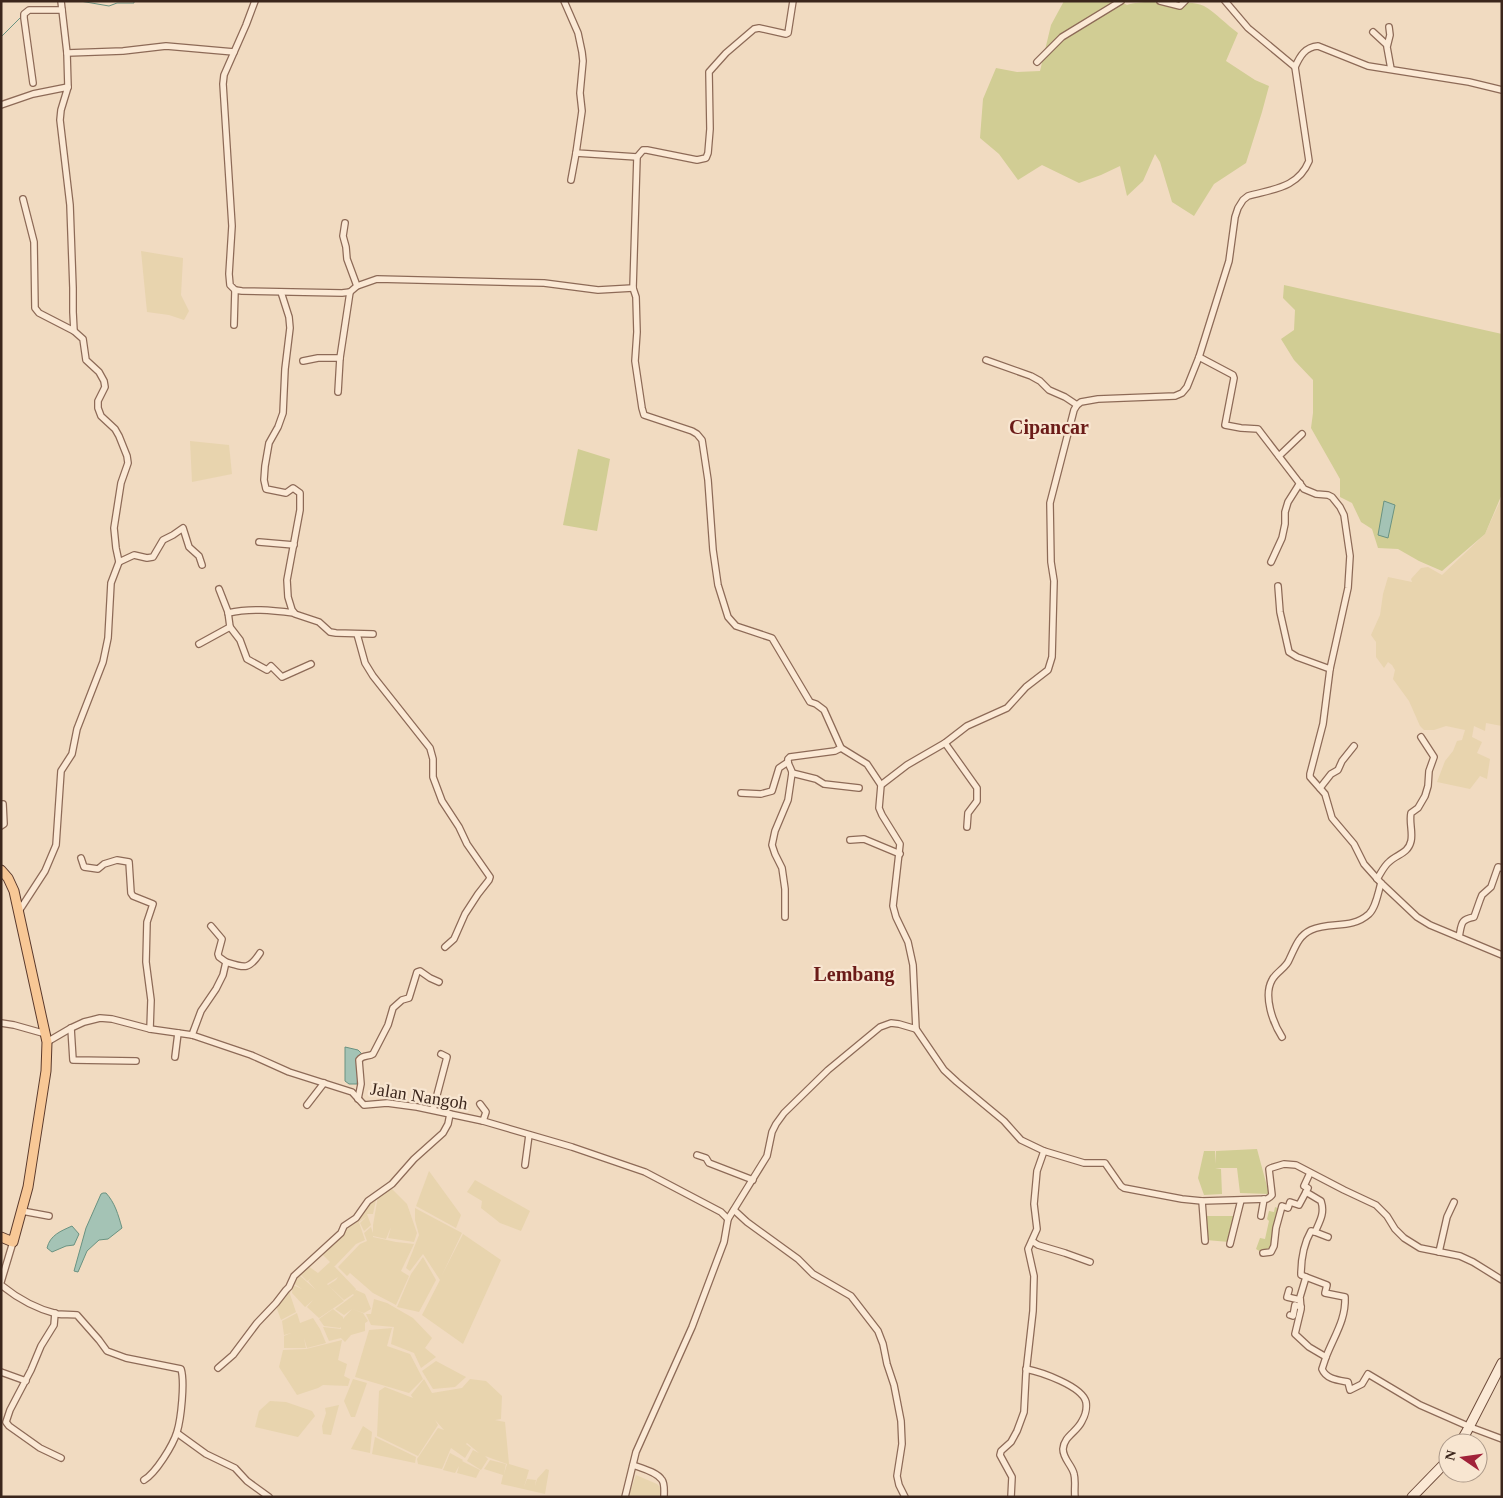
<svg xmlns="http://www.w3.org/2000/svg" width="1503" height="1498" viewBox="0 0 1503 1498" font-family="'Times New Roman',serif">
  <rect width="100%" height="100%" fill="#f1dbc1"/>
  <!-- farmland -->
  <g fill="#e8d4ae">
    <polygon points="141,251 183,258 181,295 189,311 184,320 169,315 147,312"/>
    <polygon points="190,441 229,445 232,474 192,482"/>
    <polygon points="1502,497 1502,726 1486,723 1485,731 1474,726 1472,737 1482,742 1477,753 1490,759 1487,779 1480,776 1470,789 1437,782 1445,761 1453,751 1457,741 1462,740 1465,730 1446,726 1434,730 1424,730 1420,726 1409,701 1393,679 1395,670 1392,665 1388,662 1384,668 1376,657 1376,642 1371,635 1380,615 1383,594 1388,577 1412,582 1411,579 1421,568 1428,567 1442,575 1485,534"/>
    <polygon points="429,1171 461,1215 456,1228 416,1206"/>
    <polygon points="475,1180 530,1211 521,1231 500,1223 481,1208 482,1201 467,1192"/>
    <polygon points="391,1188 407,1204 417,1233 414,1242 388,1238 391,1227 386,1239 373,1236 373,1237 396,1242 414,1244 401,1271 409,1276 396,1305 373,1293 350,1273 347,1276 338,1267 360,1244 367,1241 364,1233 371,1227 373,1233 373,1225 378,1196 387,1189 389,1191"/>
    <polygon points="377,1195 373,1214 367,1214 371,1225 364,1231 360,1223 367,1216 359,1222 365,1240 356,1244 335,1266 334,1266 356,1289 355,1291 356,1290 365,1294 371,1309 364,1313 352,1309 363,1313 368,1321 365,1323 365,1331 351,1335 345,1342 341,1338 329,1341 323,1327 341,1329 341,1327 340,1328 324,1326 319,1319 333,1309 343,1317 343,1319 352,1309 344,1315 335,1309 354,1295 353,1294 344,1300 328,1285 336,1280 338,1277 327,1284 344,1301 319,1318 307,1307 313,1300 305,1307 292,1293 293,1285 302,1289 292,1282 298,1274 316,1290 308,1281 312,1278 307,1281 300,1274 308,1266 318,1273 330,1262 322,1254 345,1227 357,1217"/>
    <polygon points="415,1208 462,1233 442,1275 463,1234 501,1260 463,1344 422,1315 440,1280 423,1254 410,1271 406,1268 419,1235 415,1220"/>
    <polygon points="423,1257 436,1280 419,1312 397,1307 411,1274"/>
    <polygon points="291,1288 290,1294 296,1312 281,1320 276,1306 287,1290"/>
    <polygon points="374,1299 387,1303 413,1318 432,1338 425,1348 436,1357 421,1368 414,1353 391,1344 394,1327 371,1325 366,1314 371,1314"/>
    <polygon points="297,1313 300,1323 313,1318 320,1329 326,1343 307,1348 304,1338 306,1348 284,1348 284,1336 291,1333 284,1335 282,1321"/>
    <polygon points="392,1328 387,1346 410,1354 423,1379 409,1393 355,1377 369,1330"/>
    <polygon points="342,1340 338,1360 347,1364 344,1376 350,1379 348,1386 323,1385 318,1388 297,1395 279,1367 283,1350 306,1349"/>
    <polygon points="436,1361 466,1377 455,1387 433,1389 422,1371"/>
    <polygon points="353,1379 367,1383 355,1417 351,1417 344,1401"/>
    <polygon points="424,1379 432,1393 462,1388 470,1379 486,1381 502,1396 501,1419 495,1420 505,1422 509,1464 529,1470 524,1487 527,1479 536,1480 535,1486 537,1479 546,1469 549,1470 545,1494 501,1484 503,1475 484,1469 490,1460 506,1464 504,1474 507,1464 485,1456 488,1459 481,1470 467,1461 473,1450 479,1453 467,1443 466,1444 471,1448 465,1458 451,1448 442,1469 418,1464 417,1459 438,1428 444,1430 435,1420 438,1425 418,1456 377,1436 379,1391 385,1387 413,1398 411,1395"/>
    <polygon points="270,1401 286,1402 312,1411 315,1416 298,1437 255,1427 259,1411"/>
    <polygon points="339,1405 331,1435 323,1434 322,1426 326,1413 325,1408"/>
    <polygon points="363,1426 372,1432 370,1453 351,1449"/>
    <polygon points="375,1437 416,1457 415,1463 372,1454"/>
    <polygon points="450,1453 463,1460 462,1461 480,1470 476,1478 457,1473 459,1466 455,1473 443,1470"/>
    <polygon points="636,1475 657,1484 662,1489 662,1497 628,1497"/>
  </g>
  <!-- green -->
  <g fill="#d1cd94">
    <path d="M1064,1H1120L1127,5C1142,0 1190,0 1204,6C1216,13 1227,25 1238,33L1226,61L1255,80L1269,86L1262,112L1246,163L1214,184L1194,216L1172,202L1160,162L1155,154L1143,181L1127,196L1120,166L1101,175L1079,183L1042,165L1018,180L999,154L980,138L983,99L996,68L1017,72L1040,71L1051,25Z"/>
    <polygon points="1284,285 1502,334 1502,494 1485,534 1442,571 1419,561 1398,549 1378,548 1372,529 1361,522 1352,503 1340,497 1340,479 1311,428 1313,413 1313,380 1294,360 1281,339 1294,330 1295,310 1283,298"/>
    <polygon points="578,449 610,459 597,531 563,525"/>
    <polygon points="1257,1149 1269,1194 1240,1193 1237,1168 1215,1168 1221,1169 1222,1194 1204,1195 1198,1178 1204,1151 1215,1151 1216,1164 1216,1151"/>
    <polygon points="1275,1207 1280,1209 1273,1246 1270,1251 1261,1252 1256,1249 1260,1238 1265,1239 1269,1221 1267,1219 1269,1211 1274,1212"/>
    <polygon points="1205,1216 1235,1216 1229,1242 1206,1240"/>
  </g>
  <!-- water -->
  <g fill="#a4c3b5" stroke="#6a9281">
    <polygon points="1384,501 1395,505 1388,538 1378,535"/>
    <polygon points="345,1047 358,1050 362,1054 357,1084 349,1084 345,1081"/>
    <path d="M103,1193H106C115,1203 118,1214 122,1228L108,1239L99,1240L87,1251L78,1272L74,1271L86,1228L101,1194Z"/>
    <path d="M72,1226L79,1234L74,1245L66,1246L52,1252L47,1248C50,1235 61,1231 72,1226Z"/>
  </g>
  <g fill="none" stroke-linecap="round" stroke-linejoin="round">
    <!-- stream -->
    <g stroke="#6a9281" stroke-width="1">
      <polyline points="80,1 109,6 117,3 134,3 134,1"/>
      <polyline points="1,37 22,16"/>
    </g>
    <defs>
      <g id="street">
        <polyline points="61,1 67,53 68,87"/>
        <polyline points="255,1 246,25 224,75 223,84 232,226 229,274 230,285 235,290 242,291 342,293 350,292 357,286 377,279 544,283 598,290 633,288"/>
        <polyline points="564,1 578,33 582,52 583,61 580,93 582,111 576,153 637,157"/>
        <polyline points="793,1 788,33 786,34 759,28 754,29 726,53 709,72 710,129 708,153 706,158 697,160 647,150 643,150 637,157 633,288 636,297 637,332 635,361 642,408 644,415 692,431 697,434 702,440 708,480 713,550 718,585 728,617 736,626 772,638 807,697 810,702 816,704 824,710 841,748 867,764 881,785"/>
        <polyline points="1160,1 1180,6 1185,1"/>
        <polyline points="1225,1 1248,28 1295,67"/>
        <polyline points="1389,27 1390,35 1387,47 1391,69"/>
        <polyline points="1373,32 1387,45"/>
        <polyline points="67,53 123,51 166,46 234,52"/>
        <polyline points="1037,62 1062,37 1121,1"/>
        <polyline points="33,83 24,18 24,14 29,10 62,10"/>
        <path d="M1502,90L1469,82L1368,66L1318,46C1305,47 1300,56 1295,67L1309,161C1298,188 1273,189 1248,196L1243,200L1238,208L1235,217L1229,261L1199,357L1187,387L1182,393L1175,396L1098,399L1081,402L1077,405L1074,410L1050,503L1051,562L1054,581L1052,657L1048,670L1026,687L1007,708L967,726L945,743L907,765L881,785L879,808L882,815L900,844L893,906L896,917L908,942L913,965L916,1029L944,1070L957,1082L1004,1121L1021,1140L1044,1151L1084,1163H1105L1121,1186L1124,1188L1182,1199L1202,1201L1267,1199L1270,1197L1272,1195L1269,1169L1271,1168L1284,1164L1296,1165L1344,1190L1376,1205L1387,1216L1395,1229L1404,1238L1420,1248L1460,1256L1473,1262L1502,1280"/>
        <polyline points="1,105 33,94 68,87 61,110 60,120 70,205 73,288 73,312 74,331 83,339 86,360 99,372 104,381 105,387 98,401 98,408 101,416 115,429 119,436 127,456 128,463 121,483 114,528 116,548 119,562 111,583 108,638 103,662 77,729 72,754 61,771 56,845 45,871 19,911"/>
        <polyline points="571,180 576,153"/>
        <polyline points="23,199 34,242 35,308 39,313 74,331"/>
        <polyline points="345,223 343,236 346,247 347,259 357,286"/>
        <polyline points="281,292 289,317 290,328 285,369 283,413 278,427 269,443 265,466 264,480 266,489 286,493 293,488 300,493 300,510 287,580 288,597 292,610 295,614 319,622 330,632 336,633 373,634"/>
        <polyline points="234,325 235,290"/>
        <polyline points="1199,357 1233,375 1234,378 1225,425 1241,428 1258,429 1304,489 1316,494 1328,495 1332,497 1340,507 1344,515 1350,556 1348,588 1330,669 1323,724 1310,774 1310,777 1325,794 1332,818 1354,844 1364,864 1381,883 1417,917 1430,925 1502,955"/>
        <polyline points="986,360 1031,376 1040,381 1049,390 1065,397 1077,405"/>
        <polyline points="303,361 318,358 340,358"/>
        <polyline points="338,392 340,358 350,292"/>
        <polyline points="1279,456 1302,434"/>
        <polyline points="259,542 294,545"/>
        <polyline points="119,562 134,555 147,558 153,557 163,540 173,535 183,528 189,547 199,556 202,565"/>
        <polyline points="1271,562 1282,538 1285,524 1285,512 1288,502 1300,483"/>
        <polyline points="1278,586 1280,612 1289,652 1297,657 1330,669"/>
        <path d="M228,613C250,608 271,610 294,613"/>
        <polyline points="230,627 240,640 247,659 267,670 271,666 282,677 311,664"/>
        <polyline points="357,634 365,663 373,676 430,748 433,759 433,777 442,801 459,827 467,844 490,877 489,880 478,894 465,914 454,939 445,947"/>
        <polyline points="199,644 230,627 228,612 219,589"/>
        <polyline points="945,743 977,788 977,801 968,813 967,827"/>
        <polyline points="792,773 816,779 824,784 859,788"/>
        <polyline points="1320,788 1331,774 1338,770 1342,761 1354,746"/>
        <polyline points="741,793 761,794 772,791 779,768 788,762"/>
        <polyline points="1,826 4,824 3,804"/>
        <polyline points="850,840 864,839 900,854"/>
        <polyline points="81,858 84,867 98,869 104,864 117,860 129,862 131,893 133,896 153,904 147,922 146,962 151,1000 150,1029"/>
        <path d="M1377,879C1381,873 1384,866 1389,862C1397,854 1408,854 1411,841C1413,832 1409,822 1411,813L1418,808L1425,796L1428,786L1429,771L1434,757L1421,737"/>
        <path d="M785,917V889L782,868L775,854L772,845L775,831L788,800L792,773C792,768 787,765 788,759L790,757L835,751L841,748"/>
        <path d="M1459,937C1462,923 1460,920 1474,917L1480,900L1482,895L1491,887L1498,867L1502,868"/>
        <path d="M226,962C245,968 249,970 260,953"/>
        <polyline points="1,1023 14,1025 46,1034"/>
        <polyline points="71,1028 73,1060 136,1061"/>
        <polyline points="192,1035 201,1011 216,989 223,975 226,962 219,957 218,954 222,939 211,926"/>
        <path d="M1282,1037C1273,1023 1263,996 1272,980C1276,972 1286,968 1289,960C1295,948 1298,936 1311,930C1331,921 1351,930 1369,914C1376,907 1378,893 1381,883"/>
        <polyline points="47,1042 71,1028 84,1022 100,1018 112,1019 150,1029 192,1035 251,1055 289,1072 352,1092 364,1105 387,1103 417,1107 483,1121 572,1147 645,1172 721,1212 728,1219"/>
        <polyline points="175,1057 178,1033"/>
        <path d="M358,1099L361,1084L359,1060C363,1054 369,1057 373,1054L388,1025L393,1008L402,1000L409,998L417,972L420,971L430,978L439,982"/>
        <polyline points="480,1104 486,1112 483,1121"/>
        <polyline points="307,1105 324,1083"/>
        <polyline points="433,1110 447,1057 441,1054"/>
        <polyline points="697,1155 706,1158 709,1163 753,1180"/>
        <polyline points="525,1165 529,1135"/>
        <path d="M1310,1173L1304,1186L1308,1188L1306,1192L1321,1201C1325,1213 1320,1221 1315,1232L1311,1231C1303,1245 1301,1259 1301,1275L1306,1277L1300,1297L1301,1309L1295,1334L1309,1347L1326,1357L1322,1369C1326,1379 1337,1380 1348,1382L1350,1390L1362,1384L1368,1374L1420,1405L1470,1427L1502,1439"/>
        <polyline points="1202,1201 1205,1241"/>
        <polyline points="734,1210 747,1222 798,1259 813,1274 851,1296 878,1331 883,1344 887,1364 894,1385 901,1421 902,1444 897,1476 899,1485 905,1497"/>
        <polyline points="22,1211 49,1216"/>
        <polyline points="1261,1216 1264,1199"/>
        <polyline points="1315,1232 1328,1237"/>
        <polyline points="1032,1241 1038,1245 1065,1253 1090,1262"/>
        <polyline points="1230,1244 1241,1200"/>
        <polyline points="1439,1252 1447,1217 1454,1202"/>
        <polyline points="1263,1253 1271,1252 1274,1246 1276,1228 1282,1206 1288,1208 1290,1202 1299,1205 1306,1192"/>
        <path d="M1306,1277L1327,1285L1325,1293L1345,1297C1346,1320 1334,1336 1326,1357"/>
        <polyline points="1,1282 13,1242"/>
        <path d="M1,1285C17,1298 37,1309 57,1314C64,1315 71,1314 77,1315L99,1340L107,1351L126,1358L181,1369C185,1382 181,1419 177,1432C173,1445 156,1473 144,1480"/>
        <polyline points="1289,1290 1287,1297 1300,1300"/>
        <polyline points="55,1313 54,1325 41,1346 31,1370 10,1410 6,1422 9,1426 40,1448 61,1458"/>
        <polyline points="1290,1315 1293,1316 1295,1305 1301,1307"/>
        <polyline points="218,1368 233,1355 257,1323 276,1303 286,1290 289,1287 294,1276 341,1233 344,1226 356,1218 368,1201 392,1184 414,1159 443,1133 448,1124 450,1114"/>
        <path d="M1026,1369C1041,1372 1082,1386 1086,1402C1087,1408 1085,1416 1082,1421C1077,1432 1064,1436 1063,1449C1063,1459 1072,1465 1074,1474C1076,1481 1074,1489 1075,1497"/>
        <polyline points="1,1372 26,1381"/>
        <polyline points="177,1433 206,1454 235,1468 247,1481 269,1497"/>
        <path d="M633,1465C641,1468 657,1472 662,1480C665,1484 664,1492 664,1497"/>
        <polyline points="625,1497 636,1452 692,1327 724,1242 728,1219 767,1156 772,1132 776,1124 784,1113 828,1070 880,1027 891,1023 899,1024 916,1029"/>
        <polyline points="1011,1497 1012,1477 1000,1455 1001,1451 1011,1442 1017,1431 1024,1412 1026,1373 1033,1311 1034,1276 1028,1249 1037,1229 1034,1204 1037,1171 1044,1151"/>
      </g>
      <g id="secondary">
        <polyline points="1460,1443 1467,1431 1502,1363"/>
        <polyline points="1412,1497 1448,1460"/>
      </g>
      <polyline id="primary" points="1,870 8,878 14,891 47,1042 46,1071 28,1187 13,1242 1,1237"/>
    </defs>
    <!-- street casing -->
    <use href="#street" stroke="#8d6a57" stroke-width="8"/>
    <!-- secondary casing -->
    <use href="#secondary" stroke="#6e4b3a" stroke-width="11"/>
    <!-- primary casing -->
    <use href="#primary" stroke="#5a392c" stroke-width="11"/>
    <!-- street -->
    <use href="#street" stroke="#fbe9d5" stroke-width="5.5"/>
    <!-- secondary -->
    <use href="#secondary" stroke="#fbe9d5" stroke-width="9"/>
    <!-- primary -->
    <use href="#primary" stroke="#f8c896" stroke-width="9"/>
  </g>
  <g text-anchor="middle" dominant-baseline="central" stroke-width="4.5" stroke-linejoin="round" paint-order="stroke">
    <!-- street labels -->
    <g font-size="18" fill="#3b261c" stroke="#f8e6d1">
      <text transform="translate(419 1096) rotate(9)">Jalan Nangoh</text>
    </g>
    <!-- quarter labels -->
    <g font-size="20" font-weight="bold" fill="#6b1b18" stroke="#f8e6d1">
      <text x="1049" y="427">Cipancar</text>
      <text x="854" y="974">Lembang</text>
    </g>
  </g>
  <!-- border -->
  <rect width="1503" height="1498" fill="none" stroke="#3b261c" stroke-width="5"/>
  <!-- north arrow -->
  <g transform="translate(1463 1458) rotate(283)"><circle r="24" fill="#f8e6d1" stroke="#ac9989"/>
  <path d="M0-4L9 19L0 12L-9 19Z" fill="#a12239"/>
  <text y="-8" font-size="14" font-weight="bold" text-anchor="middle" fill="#3b261c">N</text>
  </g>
</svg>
